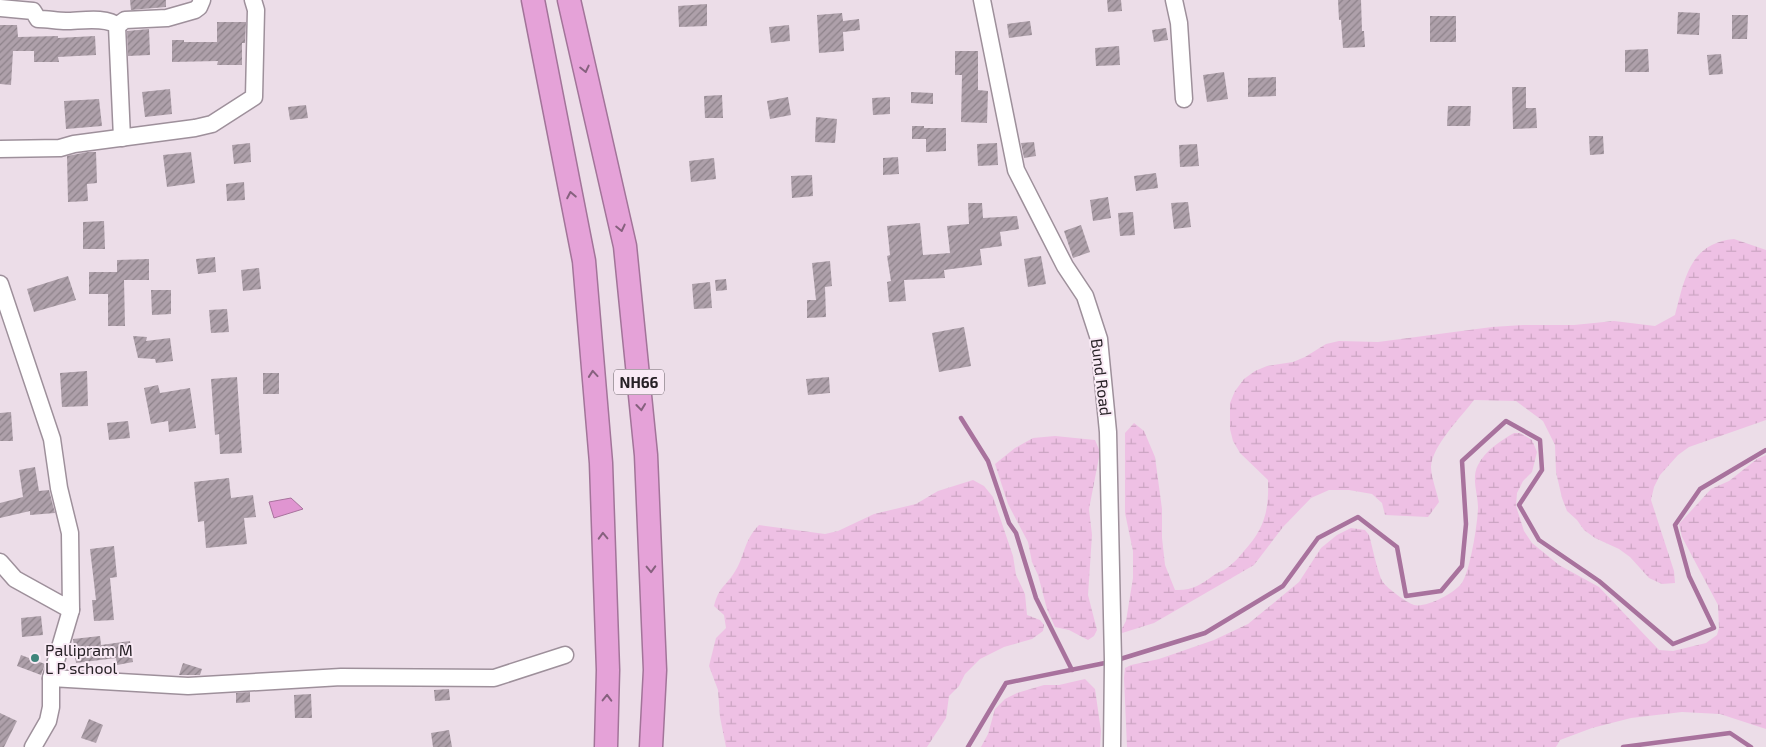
<svg xmlns="http://www.w3.org/2000/svg" width="1766" height="747" viewBox="0 0 1766 747" font-family="'Exo 2',sans-serif">
  <defs>
    <pattern id="wetland-marsh" width="20" height="14" patternUnits="userSpaceOnUse" patternTransform="scale(1.25)"><rect width="20" height="14" fill="#eec0e4"/><path d="M1 5h8M5 5V1M11 12h8M15 12V8" fill="none" stroke="#cca5c3"/></pattern>
    <pattern id="building-hatch" width="6" height="6" patternUnits="userSpaceOnUse" patternTransform="scale(1.25)"><rect width="6" height="6" fill="#aea0aa"/><path d="M-1 1l2-2M0 6l6-6M5 7l2-2" fill="none" stroke="#8d828a"/></pattern>
  </defs>
  <rect width="100%" height="100%" fill="#ecdde8"/>
  <!-- wetland -->
  <g fill="url(#wetland-marsh)">
    <path d="M1734,239L1766,250V420L1689,447L1678,455L1660,475L1654,487L1651,500L1674,571L1675,583L1662,584L1649,578L1630,557L1619,549L1595,538L1584,530L1577,520L1567,511L1562,498L1556,472L1555,445L1543,421L1516,401L1474,400C1461,417 1432,446 1431,467C1431,476 1437,493 1439,502L1428,517L1385,515L1382,503L1372,494L1349,490H1329L1311,498L1283,527L1254,565L1154,623L1119,634L1126,621L1133,578V551L1125,513V433L1134,423L1144,431L1155,457L1162,509V538L1165,565L1175,590C1191,591 1201,585 1214,575C1218,572 1223,571 1227,568C1234,563 1239,557 1244,551C1265,528 1269,510 1268,480L1240,453L1233,441L1230,429V403L1235,391L1244,379L1255,371L1267,366L1293,362L1305,357L1326,344L1339,341L1378,342L1492,327L1523,325H1574L1614,321L1655,326L1675,315C1685,278 1690,243 1734,239Z"/>
    <path d="M1514,433H1520L1532,440L1537,452L1532,472L1523,481L1517,493L1516,506L1524,531L1532,543L1559,565L1599,587L1659,650L1673,651L1706,643L1717,635L1719,628L1718,605L1682,537L1679,524L1711,489L1729,481L1757,459L1766,455V729L1720,714L1682,712L1631,718L1592,728L1560,740L1556,747H1127L1124,678L1125,668L1131,665L1159,659L1214,640L1248,624L1299,582L1321,548L1337,535L1351,528L1365,530L1369,535C1372,545 1378,575 1383,582C1388,589 1406,602 1414,605C1426,608 1453,594 1461,584C1470,574 1478,521 1478,507C1478,494 1471,478 1478,465C1485,451 1500,441 1514,433Z"/>
    <polygon points="1055,436 1095,440 1100,452 1089,509 1092,535 1088,595 1097,630 1094,636 1088,640 1069,630 1055,627 1047,609 1038,575 1032,562 1028,542 1008,504 995,464 1015,448 1033,438"/>
    <path d="M973,480L984,486L993,497L1013,556L1016,575L1025,594L1027,615L1040,620L1044,625L1043,631L1032,639L1004,647L980,659L965,674L959,686L949,696L946,718L927,747H726L720,717L718,690L709,666L716,638L726,628L724,615L714,606C719,587 724,588 734,573C745,557 743,541 759,525L825,534L838,531L874,514L916,504L938,491Z"/>
    <polygon points="1085,679 1095,689 1101,731 1100,747 981,747 988,734 995,709 1005,699 1017,693 1044,685 1059,685"/>
  </g>
  <!-- water -->
  <polygon fill="#e095d1" stroke="#a8729d" points="291,498 303,509 274,518 269,502"/>
  <g fill="none" stroke-linecap="round" stroke-linejoin="round">
    <!-- stream -->
    <g stroke="#a8729d" stroke-width="4.5">
      <polyline points="961,418 988,461 1009,523 1016,533 1036,598 1072,670"/>
      <polyline points="1117,660 1205,633 1283,586 1318,538 1358,517 1397,547 1406,596 1441,591 1462,566 1466,524 1462,461 1506,421 1540,440 1542,470 1519,505 1539,540 1599,581 1673,644 1714,628 1689,576 1675,525 1700,489 1766,450"/>
      <polyline points="968,747 1006,683 1110,662"/>
      <polyline points="1623,747 1730,733 1751,747"/>
    </g>
  </g>
  <!-- building -->
  <g fill="url(#building-hatch)">
    <polygon points="130,0 166,0 166,7 131,10"/>
    <polygon points="1107,0 1121,0 1122,11 1108,12"/>
    <polygon points="1338,0 1361,0 1362,31 1364,31 1365,47 1343,48 1341,20 1339,20"/>
    <polygon points="707,4 707,26 679,27 678,6"/>
    <polygon points="1678,12 1700,13 1699,35 1677,34"/>
    <polygon points="842,13 843,21 859,19 860,30 843,32 844,51 819,53 817,15"/>
    <polygon points="1732,15 1748,15 1747,39 1732,39"/>
    <rect x="1430" y="16" width="26" height="26"/>
    <polygon points="1030,21 1032,35 1009,38 1007,24"/>
    <polygon points="217,22 246,22 245,43 242,43 242,65 217,65 218,61 172,62 172,40 184,40 184,42 217,42"/>
    <polygon points="0,25 17,25 18,37 58,36 58,38 95,36 96,55 58,57 59,62 34,62 34,51 13,51 11,85 0,84"/>
    <polygon points="789,25 790,41 771,43 769,27"/>
    <polygon points="1166,28 1168,40 1154,42 1152,30"/>
    <polygon points="149,29 150,55 128,56 127,31"/>
    <polygon points="1119,46 1120,65 1096,66 1095,48"/>
    <polygon points="1648,49 1649,72 1625,72 1625,50"/>
    <polygon points="955,51 978,51 978,90 988,91 987,123 961,122 962,75 955,75"/>
    <polygon points="1721,54 1723,74 1709,75 1707,55"/>
    <polygon points="1224,72 1228,99 1207,102 1203,75"/>
    <polygon points="1276,77 1276,96 1248,97 1248,78"/>
    <polygon points="1512,87 1526,87 1526,108 1536,108 1537,128 1513,129"/>
    <polygon points="170,89 172,114 145,117 142,92"/>
    <polygon points="911,92 933,93 933,104 911,103"/>
    <polygon points="722,95 723,118 705,118 704,96"/>
    <polygon points="788,97 791,115 770,119 767,101"/>
    <polygon points="890,97 890,114 873,115 872,98"/>
    <polygon points="99,99 102,126 66,129 64,101"/>
    <polygon points="306,105 308,118 290,120 288,107"/>
    <polygon points="1448,106 1471,106 1470,126 1447,126"/>
    <polygon points="816,117 837,119 835,143 815,142"/>
    <polygon points="912,126 924,126 924,128 946,128 946,151 926,152 926,139 912,139"/>
    <polygon points="1589,136 1603,136 1604,154 1590,155"/>
    <polygon points="1034,142 1036,156 1024,158 1021,143"/>
    <polygon points="250,143 251,162 234,164 232,145"/>
    <polygon points="997,143 998,165 978,166 977,144"/>
    <polygon points="1197,144 1199,166 1180,167 1179,145"/>
    <polygon points="88,152 96,152 97,183 87,184 88,201 68,202 67,156"/>
    <polygon points="191,152 195,183 167,187 163,155"/>
    <polygon points="898,157 899,174 883,175 883,158"/>
    <polygon points="714,158 716,179 691,182 689,161"/>
    <polygon points="1156,173 1158,188 1136,191 1134,176"/>
    <polygon points="812,175 813,196 792,198 791,176"/>
    <polygon points="244,182 245,200 227,201 226,184"/>
    <polygon points="1108,197 1111,218 1093,221 1090,200"/>
    <polygon points="1188,202 1191,227 1174,229 1171,203"/>
    <polygon points="968,203 982,203 983,218 1017,216 1019,229 1000,232 1002,246 980,249 982,265 944,270 945,278 904,280 906,301 889,302 887,282 891,281 887,256 890,255 887,226 920,223 923,255 950,253 947,226 969,224"/>
    <polygon points="1133,212 1135,235 1120,236 1118,213"/>
    <polygon points="104,221 105,249 83,249 83,222"/>
    <polygon points="1081,225 1090,252 1073,258 1064,231"/>
    <polygon points="1041,256 1046,284 1028,287 1024,259"/>
    <polygon points="215,257 216,272 198,274 196,259"/>
    <polygon points="149,259 149,280 124,280 125,326 108,326 108,294 89,294 89,272 117,272 117,260"/>
    <polygon points="830,261 832,286 825,287 826,317 807,318 807,300 816,300 812,263"/>
    <polygon points="259,268 261,289 243,291 241,270"/>
    <polygon points="68,276 76,300 34,312 27,289"/>
    <polygon points="726,279 727,290 716,291 715,280"/>
    <polygon points="710,282 712,308 694,309 692,284"/>
    <polygon points="151,290 171,290 171,314 152,315"/>
    <polygon points="227,309 229,332 211,333 209,310"/>
    <polygon points="964,327 971,366 939,372 932,333"/>
    <polygon points="133,336 147,337 146,341 170,338 173,361 156,363 155,359 138,358"/>
    <polygon points="87,371 88,406 62,407 60,373"/>
    <rect x="263" y="373" width="16" height="21"/>
    <polygon points="237,377 242,453 220,454 219,434 215,435 211,379"/>
    <polygon points="829,377 830,393 808,395 806,379"/>
    <polygon points="158,385 160,393 190,388 196,428 169,432 168,421 151,424 144,388"/>
    <polygon points="11,412 13,441 0,441 0,413"/>
    <polygon points="128,421 130,438 109,440 107,423"/>
    <polygon points="35,467 39,491 49,490 55,513 30,515 30,511 0,518 0,503 23,497 19,470"/>
    <polygon points="229,478 231,498 253,495 256,517 244,518 247,544 206,548 204,521 198,522 194,482"/>
    <polygon points="114,546 117,577 110,578 114,620 94,621 92,600 96,600 90,549"/>
    <polygon points="41,616 43,635 22,637 21,618"/>
    <polygon points="100,636 101,645 130,641 133,662 117,665 116,658 76,663 73,639"/>
    <polygon points="21,655 45,664 41,675 17,666"/>
    <polygon points="183,663 202,669 200,675 179,675"/>
    <polygon points="449,689 450,700 435,701 434,690"/>
    <polygon points="250,692 250,702 236,703 236,693"/>
    <polygon points="311,694 312,718 295,718 294,695"/>
    <polygon points="0,713 17,721 4,747 0,747"/>
    <polygon points="89,719 103,725 96,743 81,738"/>
    <polygon points="449,730 452,747 433,747 431,733"/>
  </g>
  <g fill="none" stroke-linecap="round" stroke-linejoin="round">
    <defs>
      <g id="minor">
        <polyline points="982,0 1016,170 1065,266 1085,296 1099,339 1108,432 1113,661 1112,747"/>
        <polyline points="1174,0 1179,23 1184,99"/>
        <path d="M0,8L33,11L38,19C48,19 57,21 66,21C80,21 107,16 117,26L122,138"/>
        <polyline points="117,26 125,20 167,18 195,10 199,7 202,0"/>
        <polyline points="0,149 60,148 74,144 195,128 212,124 254,97 256,10 253,0"/>
        <polyline points="0,284 52,439 59,488 70,533 71,610 15,579 0,562"/>
        <polyline points="51,678 71,610"/>
        <polyline points="33,747 48,721 51,707 51,678 188,686 341,677 494,678 565,655"/>
      </g>
      <g id="highway">
        <polyline points="533,0 584,261 601,463 608,670 606,747"/>
        <polyline points="569,0 625,246 646,455 655,670 651,747"/>
      </g>
    </defs>
    <!-- minor casing -->
    <use href="#minor" stroke="#9e909b" stroke-width="19"/>
    <!-- highway casing -->
    <use href="#highway" stroke="#a27499" stroke-width="25"/>
    <!-- minor -->
    <use href="#minor" stroke="#fff" stroke-width="16"/>
    <!-- highway -->
    <use href="#highway" stroke="#e5a2d8" stroke-width="22"/>
  </g>
  <!-- one-way arrows -->
  <defs><path id="oneway-chevron" d="M-2-3.5L2.5 0L-2 3.5" fill="none" stroke-width="1.6" stroke-linecap="round" stroke-linejoin="round" transform="scale(1.25)"/></defs>
  <g stroke="#86617e">
    <use href="#oneway-chevron" transform="translate(585 69) rotate(77)"/>
    <use href="#oneway-chevron" transform="translate(571 195) rotate(-101)"/>
    <use href="#oneway-chevron" transform="translate(621 228) rotate(77)"/>
    <use href="#oneway-chevron" transform="translate(593 374) rotate(-95)"/>
    <use href="#oneway-chevron" transform="translate(641 407) rotate(84)"/>
    <use href="#oneway-chevron" transform="translate(603 536) rotate(-92)"/>
    <use href="#oneway-chevron" transform="translate(651 569) rotate(88)"/>
    <use href="#oneway-chevron" transform="translate(607 698) rotate(-89)"/>
  </g>
  <!-- markers -->
  <circle fill="#3f857b" stroke="#f9eaf5" stroke-width="2" cx="35" cy="658" r="5"/>
  <g text-anchor="middle" dominant-baseline="central" stroke-width="4" stroke-linejoin="round" paint-order="stroke">
    <!-- shield labels -->
    <rect fill="#f9eaf5" stroke="#655d63" stroke-width="1" x="614" y="369.5" width="50" height="25" rx="4"/>
    <g font-size="15" font-weight="bold" fill="#262025">
      <text x="639" y="382">NH66</text>
    </g>
    <!-- street labels -->
    <g font-size="16" fill="#262025" stroke="#f9eaf5">
      <text transform="translate(1102 377) rotate(83)">Bund Road</text>
    </g>
    <!-- poi labels -->
    <g font-size="16" fill="#262025" stroke="#f9eaf5" text-anchor="start">
      <text x="45" y="649">Pallipram M<tspan x="45" dy="18">L P school</tspan></text>
    </g>
  </g>
</svg>
